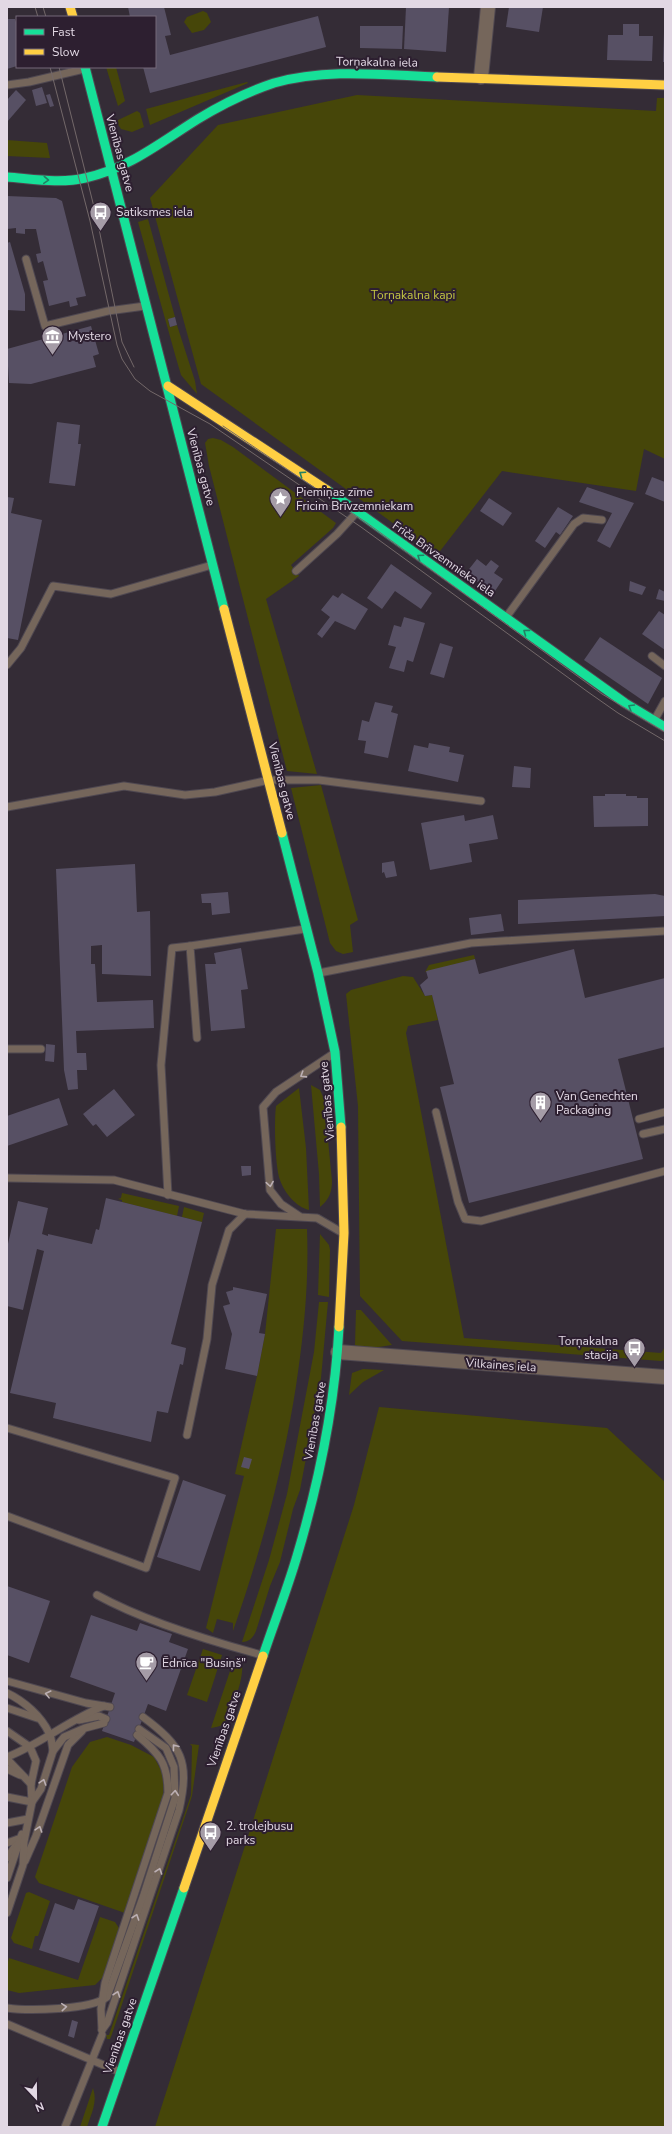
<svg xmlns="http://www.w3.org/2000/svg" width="672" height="2134" viewBox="0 0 672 2134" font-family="'Nunito Sans',sans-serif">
  <rect width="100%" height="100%" fill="#342c36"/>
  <!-- green -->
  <g fill="#464609">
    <polygon points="203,11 207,13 211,22 204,30 192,33 184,22 187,17"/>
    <polygon points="106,67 116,67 125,101 118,106"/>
    <polygon points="247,82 248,83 150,125 146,109"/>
    <polygon points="357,95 656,111 657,98 665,98 665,459 644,449 636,491 502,471 437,555 201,384 150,198 218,125"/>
    <polygon points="137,111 140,113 144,127 132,132 121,129 116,121"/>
    <polygon points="7,140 47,143 50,158 7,156"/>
    <polygon points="148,219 175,317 168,320 170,327 177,325 195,381 197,394 181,375 176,358 138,222"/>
    <polygon points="213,438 221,440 233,447 336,523 333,528 291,565 299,576 266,599 317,774 287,771 209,466 205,443 208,439"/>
    <polygon points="321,785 358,920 350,925 353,952 343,954 336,951 330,943 291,788"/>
    <polygon points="474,955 475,959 425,972 429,965"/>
    <polygon points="403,976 413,977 425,996 432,995 438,1020 408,1026 406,1033 464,1338 661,1353 665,1347 665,1360 661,1361 402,1341 360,1296 358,1106 346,994 351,990"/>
    <path d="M311,1085L320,1090L324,1099L332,1181C332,1192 329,1200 320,1207L319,1174Z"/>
    <path d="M299,1088L306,1148L309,1210C296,1207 284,1192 280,1180C275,1166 274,1121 276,1106Z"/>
    <polygon points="122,1193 179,1206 177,1216 122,1202 122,1200 118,1199 121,1198"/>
    <polygon points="184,1207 204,1213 202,1222 182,1217"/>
    <path d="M276,1229H307C309,1282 304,1333 296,1386C283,1470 261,1551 233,1631V1623L217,1619L213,1633L206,1628L244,1476L235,1474L257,1376L265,1334Z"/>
    <polygon points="320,1234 329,1245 330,1250 329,1297 318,1295"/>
    <path d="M319,1302H328L321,1378L300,1490L293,1509L280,1562L270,1586L256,1631C253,1638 249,1642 242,1642L269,1560L287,1494L314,1352Z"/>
    <polygon points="356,1310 361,1310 392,1345 365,1349 355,1345"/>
    <polygon points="363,1369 384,1370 363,1382 349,1395 352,1373"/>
    <polygon points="379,1407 607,1428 665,1482 665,2127 155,2127 354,1505"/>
    <polygon points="203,1649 222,1655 207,1702 187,1695"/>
    <path d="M234,1659L242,1666C244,1677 231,1717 223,1724C220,1727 215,1727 211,1728Z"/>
    <polygon points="107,1737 131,1745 154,1757 164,1776 163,1805 125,1913 39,1883 35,1877 72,1767 90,1742"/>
    <polygon points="190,1744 199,1745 192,1796 112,2034 110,2039 107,2039 106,2035 109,2035 191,1795 192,1746"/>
    <polygon points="29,1892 50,1901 38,1936 35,1936 32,1949 14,1943 11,1938 26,1893"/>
    <polygon points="100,1917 115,1922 119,1928 104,1976 95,1985 19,1993 7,1990 7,1965 9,1958 78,1980"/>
    <path d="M93,2088C98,2102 91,2114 87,2127H80Z"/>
  </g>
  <!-- building -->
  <g fill="#575064">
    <polygon points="128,7 164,7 171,35 165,36 170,55 318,16 326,47 150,93 143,67 155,67 155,17 130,17"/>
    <polygon points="406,7 449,7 446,52 404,49"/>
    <polygon points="509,7 543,7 539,32 506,27"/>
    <polygon points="7,19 15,19 17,25 17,66 7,69"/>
    <polygon points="623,24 639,24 639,36 653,36 652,61 607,60 608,35 623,35"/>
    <polygon points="360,26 403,26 402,49 360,48"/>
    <polygon points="664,32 665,32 665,62 663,62"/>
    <polygon points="42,87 47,103 36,106 32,90"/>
    <polygon points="16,90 26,100 7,122 7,100"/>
    <polygon points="50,94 54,106 50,107 46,95"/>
    <polygon points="7,196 56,198 62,201 86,296 76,298 78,305 70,307 69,301 49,306 43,281 48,280 43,261 38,263 36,254 41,253 36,229 25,229 25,234 16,233 16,228 7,229"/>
    <polygon points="10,242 25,294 25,311 7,310 7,243"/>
    <polygon points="175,317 177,325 170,327 168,319"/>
    <polygon points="91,326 99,354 93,356 96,367 31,384 9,383 7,349"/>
    <polygon points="57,422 80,425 78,444 81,444 75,486 49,483"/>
    <polygon points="652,477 665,482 665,502 645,494"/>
    <polygon points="587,487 634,503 610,548 597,541 612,513 579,502"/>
    <polygon points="7,497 14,498 11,513 42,520 18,640 7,638"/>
    <polygon points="489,498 512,513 503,526 480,511"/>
    <polygon points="558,507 573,516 560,535 556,532 545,548 535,541"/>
    <polygon points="477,559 486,566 491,560 499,566 494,573 503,579 493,594 466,573"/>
    <polygon points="391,564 432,593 421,609 395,591 382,609 367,598"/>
    <polygon points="630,581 646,587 642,595 629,591"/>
    <polygon points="659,589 665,592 665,601 656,599"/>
    <polygon points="342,593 368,609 355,630 335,621 322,638 317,634 330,617 321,610 333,595 338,598"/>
    <polygon points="659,611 665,615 665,650 642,634"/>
    <polygon points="404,617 425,623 413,662 407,660 404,672 389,668 396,647 388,645 394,625 401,627"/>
    <polygon points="600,637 662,678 648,704 584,660"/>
    <polygon points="440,643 453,647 444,678 430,674"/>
    <polygon points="375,702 393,706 391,712 398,714 388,758 364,753 366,741 358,740 362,720 369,722"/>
    <polygon points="429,743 450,747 449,752 464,755 458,782 408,771 414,745 428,748"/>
    <polygon points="514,766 531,768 530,788 512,787"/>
    <polygon points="605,794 626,794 626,796 637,796 637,798 648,798 648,826 594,827 593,796 605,796"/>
    <polygon points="464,815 465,821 493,815 498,839 469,844 472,862 430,870 421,823"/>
    <polygon points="394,861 397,876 386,878 384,872 382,873 382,863"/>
    <polygon points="135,864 137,912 150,911 151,976 102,974 102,945 91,946 91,964 95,964 97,1002 153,1000 154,1028 76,1031 77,1053 86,1053 87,1070 77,1070 78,1089 68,1090 64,1070 56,869"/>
    <polygon points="228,892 230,913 212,915 211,903 202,903 201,894"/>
    <polygon points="655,894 665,896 665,916 518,924 518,900"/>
    <polygon points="501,914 504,931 471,935 469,918"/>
    <polygon points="241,948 248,989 241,990 245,1028 211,1031 205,964 216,964 214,953"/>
    <polygon points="574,949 585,998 665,978 665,1047 618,1059 643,1159 469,1203 440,1087 454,1084 432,995 425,996 420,985 428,978 426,971 475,959 479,974"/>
    <polygon points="46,1044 55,1045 54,1062 45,1061"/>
    <polygon points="114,1089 135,1115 107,1137 96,1124 93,1126 83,1114"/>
    <polygon points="59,1098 68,1125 7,1146 7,1116"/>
    <polygon points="241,1166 251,1166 251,1175 242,1176"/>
    <polygon points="106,1198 202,1222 171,1344 186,1348 183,1365 180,1364 168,1413 157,1411 151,1442 53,1418 56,1403 10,1393 44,1251 37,1249 23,1310 7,1306 7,1248 18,1201 48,1208 42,1234 48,1236 48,1234 92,1244 96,1229 99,1230"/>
    <polygon points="233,1287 267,1294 259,1333 265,1334 257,1376 225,1369 232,1334 223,1306 230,1304 226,1292 233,1290"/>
    <polygon points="244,1457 252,1459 249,1469 241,1467"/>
    <polygon points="183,1480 226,1495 200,1571 157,1557"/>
    <polygon points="7,1586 50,1601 29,1663 7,1655"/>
    <polygon points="91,1615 137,1631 140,1623 172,1634 169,1642 188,1649 166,1711 148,1704 134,1742 102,1731 115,1693 70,1677"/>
    <polygon points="78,1899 99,1906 79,1963 39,1950 55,1903 74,1910"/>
    <polygon points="72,2020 78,2022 74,2038 68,2036"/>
  </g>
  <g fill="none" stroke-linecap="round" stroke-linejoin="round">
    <defs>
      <g id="lane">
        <polyline points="7,85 29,82 84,69"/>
        <polyline points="26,259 45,326 108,311 145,306"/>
        <polyline points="296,571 337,534 357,512"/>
        <polyline points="507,616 574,524 583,518 602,520"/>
        <polyline points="652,656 665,666"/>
        <polyline points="7,665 21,648 53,586 111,594 212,565"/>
        <polyline points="655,719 665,701"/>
        <polyline points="7,807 124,786 185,795 215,792 269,780 319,780 481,801"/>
        <polyline points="319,973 471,943 665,931"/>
        <polyline points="197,1038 190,946 305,929"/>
        <polyline points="7,1049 41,1049"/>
        <polyline points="436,1112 458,1202 465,1219 481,1221 665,1171"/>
        <polyline points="639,1119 665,1112"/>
        <polyline points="643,1134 665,1129"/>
        <polyline points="7,1178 114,1180 245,1214 317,1218 341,1232"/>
        <polyline points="168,1195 161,1065 172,948 190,946"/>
        <polyline points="299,1216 281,1204 270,1190 263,1107 276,1092 333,1054"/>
        <polyline points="7,1428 175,1478 146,1568 7,1516"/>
        <polyline points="187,1435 207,1339 212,1285 229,1230 245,1214"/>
        <path d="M97,1595C144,1621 210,1641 262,1655"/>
        <polyline points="7,1681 86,1703 110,1707"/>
        <path d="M7,1693C24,1701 41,1716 49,1733C52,1738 52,1746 53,1751"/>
        <polyline points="7,1708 37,1718"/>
        <polyline points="79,1720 99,1716 106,1719"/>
        <polyline points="7,1731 30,1747 36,1761 31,1784 32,1802 7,1797"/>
        <path d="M7,1757C41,1744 70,1719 104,1706"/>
        <polyline points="7,1759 31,1784"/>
        <polyline points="7,1769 20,1775"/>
        <polyline points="7,1823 28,1819"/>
        <polyline points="7,1843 21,1838"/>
        <polyline points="7,1858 16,1845"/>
        <polyline points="25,1861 36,1836 68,1745 82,1731"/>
        <polyline points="7,1878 22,1834"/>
        <polyline points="7,1913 23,1865 24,1842 32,1802 41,1789 53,1751 64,1737 85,1728 104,1723"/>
        <path d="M7,2008C28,2011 91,2010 107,1997L143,1897L175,1798L174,1767L166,1748L139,1729"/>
        <polyline points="7,2024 120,2072"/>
        <path d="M102,2030L107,2023L179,1810C190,1761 182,1746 143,1717"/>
        <path d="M102,2030L101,2009L105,1983L168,1793C168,1763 159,1753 137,1735"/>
        <polyline points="65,2127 102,2035"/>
      </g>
      <g id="street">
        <polyline points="481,77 488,7"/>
        <polyline points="338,1352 665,1377"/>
      </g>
      <g id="fast">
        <polyline points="85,67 224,609"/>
        <path d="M7,177C33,179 60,184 85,178C128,169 161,142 198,119C221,105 247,92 274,83C327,68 383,75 437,77"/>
        <polyline points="327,490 625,703 665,727"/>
        <polyline points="282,833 318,973 335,1052 341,1127"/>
        <path d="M263,1656C274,1623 287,1590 297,1556C319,1482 335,1404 339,1327"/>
        <polyline points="102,2127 184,1888"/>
      </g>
      <g id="slow">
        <polyline points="70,7 73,17"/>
        <polyline points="437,77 665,85"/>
        <polyline points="168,386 327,490"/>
        <polyline points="224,609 282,833"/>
        <polyline points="339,1327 344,1233 341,1127"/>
        <polyline points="184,1888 263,1656"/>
      </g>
    </defs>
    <!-- lane casing -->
    <use href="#lane" stroke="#4f4851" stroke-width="9"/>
    <!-- street casing -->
    <use href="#street" stroke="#4f4851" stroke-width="16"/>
    <!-- fast casing -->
    <use href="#fast" stroke="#4f4851" stroke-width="11"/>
    <!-- slow casing -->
    <use href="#slow" stroke="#4f4851" stroke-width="11"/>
    <!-- lane -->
    <use href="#lane" stroke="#75665b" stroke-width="7"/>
    <!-- street -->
    <use href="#street" stroke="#75665b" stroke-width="14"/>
    <!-- fast -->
    <use href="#fast" stroke="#16e098" stroke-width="9"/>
    <!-- slow -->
    <use href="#slow" stroke="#ffcf43" stroke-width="9"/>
    <!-- tram -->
    <g stroke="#736869" stroke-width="1">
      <polyline points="35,7 38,17"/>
      <polyline points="43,7 46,17"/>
      <polyline points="50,67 90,221 117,345 122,359 135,379 150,391 210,424 361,527 588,692 618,713 665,741"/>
      <polyline points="59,67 97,219 122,342 134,367"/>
      <polyline points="223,426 367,523 602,694 665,732"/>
    </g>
  </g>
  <!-- one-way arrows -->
  <defs><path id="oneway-chevron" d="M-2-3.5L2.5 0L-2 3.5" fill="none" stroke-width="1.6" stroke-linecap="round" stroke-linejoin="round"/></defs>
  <g stroke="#228064">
    <use href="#oneway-chevron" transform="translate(46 180) rotate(4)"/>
    <use href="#oneway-chevron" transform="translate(302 474) rotate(-146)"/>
    <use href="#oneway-chevron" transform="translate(420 557) rotate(-145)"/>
    <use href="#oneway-chevron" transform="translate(526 632) rotate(-144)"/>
    <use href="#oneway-chevron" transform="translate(631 707) rotate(-149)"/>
  </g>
  <g stroke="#bcb0b4">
    <use href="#oneway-chevron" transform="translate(303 1075) rotate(148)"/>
    <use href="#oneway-chevron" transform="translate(270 1184) rotate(81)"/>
    <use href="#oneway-chevron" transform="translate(48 1694) rotate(-166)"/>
    <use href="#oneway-chevron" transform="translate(175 1747) rotate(-128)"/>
    <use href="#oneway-chevron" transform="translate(43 1782) rotate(-72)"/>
    <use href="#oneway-chevron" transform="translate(175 1793) rotate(-85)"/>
    <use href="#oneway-chevron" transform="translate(39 1829) rotate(-72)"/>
    <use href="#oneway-chevron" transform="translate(159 1871) rotate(-71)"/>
    <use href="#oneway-chevron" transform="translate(136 1917) rotate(-71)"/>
    <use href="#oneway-chevron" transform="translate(117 1994) rotate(-71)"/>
    <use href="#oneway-chevron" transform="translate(64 2007) rotate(-5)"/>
  </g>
  <!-- icons -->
  <defs>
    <symbol id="bus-pin" viewBox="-11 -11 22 30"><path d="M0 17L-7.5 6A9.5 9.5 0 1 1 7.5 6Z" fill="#a59ca7" stroke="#2d1f30"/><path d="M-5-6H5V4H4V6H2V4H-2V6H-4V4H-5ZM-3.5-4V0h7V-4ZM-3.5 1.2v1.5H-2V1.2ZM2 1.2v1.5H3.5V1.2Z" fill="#fff"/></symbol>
    <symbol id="museum-pin" viewBox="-11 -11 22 30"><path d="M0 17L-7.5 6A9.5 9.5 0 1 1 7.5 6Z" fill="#a59ca7" stroke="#2d1f30"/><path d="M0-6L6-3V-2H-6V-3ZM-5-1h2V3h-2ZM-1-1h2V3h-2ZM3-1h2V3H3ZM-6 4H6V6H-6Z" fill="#fff"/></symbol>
    <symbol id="sight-pin" viewBox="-11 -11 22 30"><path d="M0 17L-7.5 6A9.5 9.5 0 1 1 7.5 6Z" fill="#a59ca7" stroke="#2d1f30"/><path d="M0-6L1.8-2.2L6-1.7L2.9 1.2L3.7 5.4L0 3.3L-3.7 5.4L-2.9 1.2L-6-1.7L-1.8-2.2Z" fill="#fff"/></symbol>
    <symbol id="building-pin" viewBox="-11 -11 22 30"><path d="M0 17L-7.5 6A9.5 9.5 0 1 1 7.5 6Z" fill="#a59ca7" stroke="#2d1f30"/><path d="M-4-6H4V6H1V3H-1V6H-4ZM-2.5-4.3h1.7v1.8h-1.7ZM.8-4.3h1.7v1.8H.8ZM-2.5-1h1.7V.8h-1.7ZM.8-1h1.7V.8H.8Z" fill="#fff"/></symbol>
    <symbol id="cafe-pin" viewBox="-11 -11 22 30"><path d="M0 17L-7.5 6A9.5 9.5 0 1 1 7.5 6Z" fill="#a59ca7" stroke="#2d1f30"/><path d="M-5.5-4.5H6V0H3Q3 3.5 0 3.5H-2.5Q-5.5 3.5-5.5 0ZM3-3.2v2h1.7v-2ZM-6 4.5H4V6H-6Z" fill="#fff"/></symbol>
  </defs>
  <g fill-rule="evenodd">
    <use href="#bus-pin" x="88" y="200" width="25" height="34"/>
    <use href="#museum-pin" x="40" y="324" width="25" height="34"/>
    <use href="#sight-pin" x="268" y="486" width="25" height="34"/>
    <use href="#building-pin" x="528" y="1090" width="25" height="34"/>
    <use href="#bus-pin" x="622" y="1336" width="25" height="34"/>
    <use href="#cafe-pin" x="134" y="1650" width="25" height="34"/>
    <use href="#bus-pin" x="198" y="1820" width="25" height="34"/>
  </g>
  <g text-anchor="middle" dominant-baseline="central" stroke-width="4" stroke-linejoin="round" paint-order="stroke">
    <!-- street labels -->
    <g font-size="12" fill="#e2d8e4" stroke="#2d1f30">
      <text transform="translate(377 62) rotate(1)">Torņakalna iela</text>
      <text transform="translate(120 153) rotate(75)">Vienības gatve</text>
      <text transform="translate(201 467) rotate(75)">Vienības gatve</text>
      <text transform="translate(444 559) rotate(35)">Friča Brīvzemnieka iela</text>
      <text transform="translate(282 781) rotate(76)">Vienības gatve</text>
      <text transform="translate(327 1101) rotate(-95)">Vienības gatve</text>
      <text transform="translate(501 1365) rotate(4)">Vilkaines iela</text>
      <text transform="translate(315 1421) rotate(-80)">Vienības gatve</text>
      <text transform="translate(224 1729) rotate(-71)">Vienības gatve</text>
      <text transform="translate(120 2036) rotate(-71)">Vienības gatve</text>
    </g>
    <!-- poi labels -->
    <g font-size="12" fill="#e2d8e4" stroke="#2d1f30" text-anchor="start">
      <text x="116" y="212">Satiksmes iela</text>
      <text x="68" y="336">Mystero</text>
      <text x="296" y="492">Piemiņas zīme<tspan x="296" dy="14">Fricim Brīvzemniekam</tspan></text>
      <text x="556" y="1096">Van Genechten<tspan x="556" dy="14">Packaging</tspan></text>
      <text x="618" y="1341" text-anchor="end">Torņakalna<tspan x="618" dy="14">stacija</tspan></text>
      <text x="162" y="1663">Ēdnīca "Busiņš"</text>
      <text x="226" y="1826">2. trolejbusu<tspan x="226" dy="14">parks</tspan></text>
    </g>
    <!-- park labels -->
    <g font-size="12" fill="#c4c742" stroke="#2d1f30">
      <text x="413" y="295">Torņakalna kapi</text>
    </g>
  </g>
  <!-- border -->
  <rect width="672" height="2134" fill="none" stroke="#e2d8e4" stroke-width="16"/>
  <!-- legend -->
  <rect x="16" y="16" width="140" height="52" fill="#2d1f30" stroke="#756978"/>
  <rect x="24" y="29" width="20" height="6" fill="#16e098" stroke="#756978"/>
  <text x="52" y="36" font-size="12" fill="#e2d8e4">Fast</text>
  <rect x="24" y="49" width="20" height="6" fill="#ffcf43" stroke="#756978"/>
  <text x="52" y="56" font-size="12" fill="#e2d8e4">Slow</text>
  <!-- north arrow -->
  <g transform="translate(36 2098) rotate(158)" stroke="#2d1f30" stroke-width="3" paint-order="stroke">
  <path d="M0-3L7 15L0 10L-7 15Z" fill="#e2d8e4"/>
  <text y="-6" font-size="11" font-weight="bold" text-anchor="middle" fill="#e2d8e4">N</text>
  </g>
</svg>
